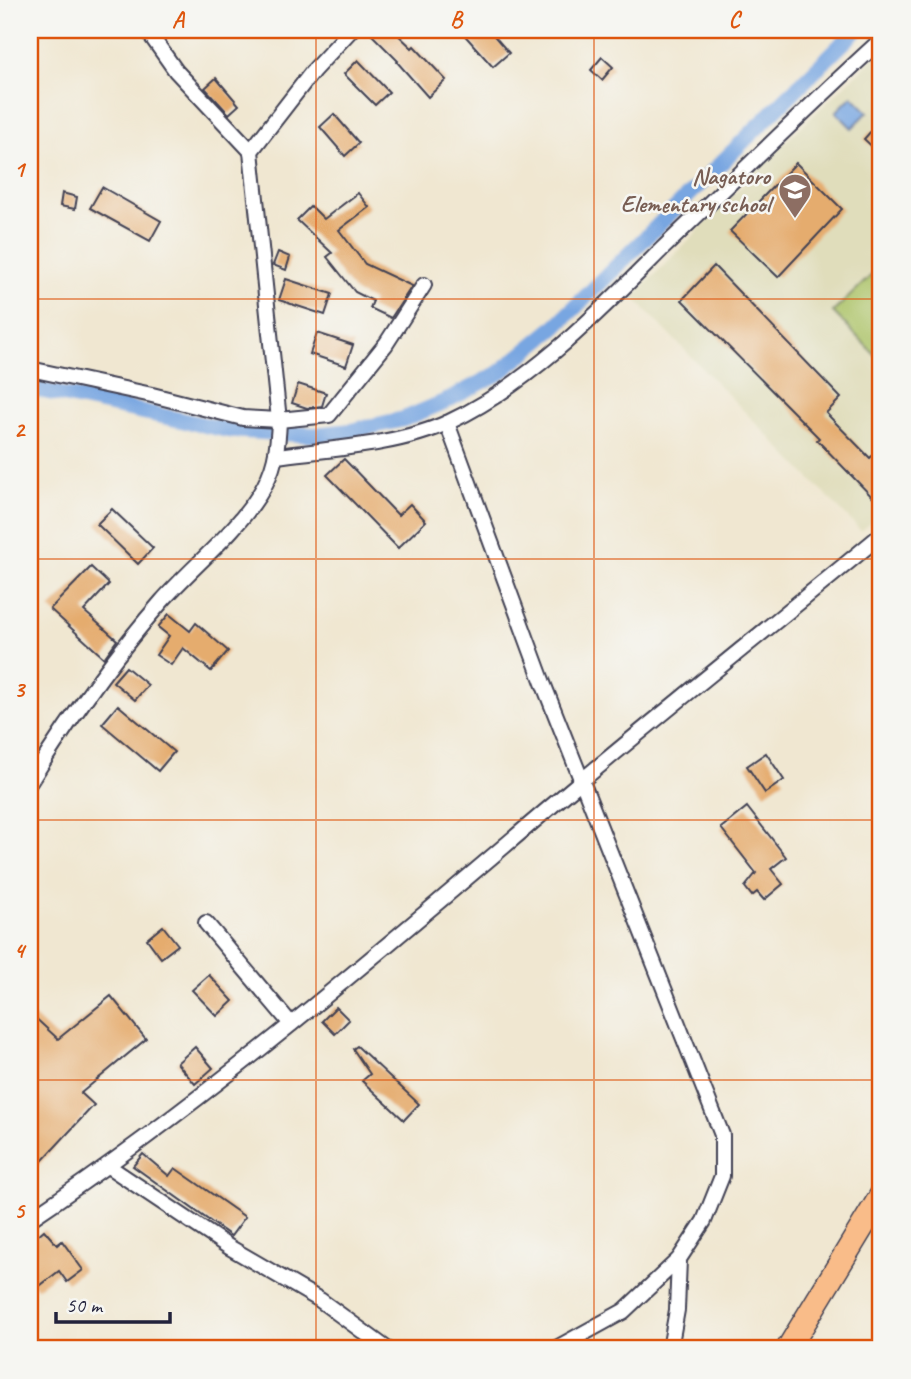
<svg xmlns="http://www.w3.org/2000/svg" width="911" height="1379" viewBox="0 0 911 1379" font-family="Caveat,sans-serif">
  <rect width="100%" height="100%" fill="#f6f6f2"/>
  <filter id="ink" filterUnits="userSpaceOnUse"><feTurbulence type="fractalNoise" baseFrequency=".0143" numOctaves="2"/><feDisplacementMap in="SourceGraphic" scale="14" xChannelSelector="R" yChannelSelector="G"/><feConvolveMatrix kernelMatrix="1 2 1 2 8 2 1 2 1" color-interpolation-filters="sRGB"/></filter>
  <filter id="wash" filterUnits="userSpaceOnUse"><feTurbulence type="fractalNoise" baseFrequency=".00686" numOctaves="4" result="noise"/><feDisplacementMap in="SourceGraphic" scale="28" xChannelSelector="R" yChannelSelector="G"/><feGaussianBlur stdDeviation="1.57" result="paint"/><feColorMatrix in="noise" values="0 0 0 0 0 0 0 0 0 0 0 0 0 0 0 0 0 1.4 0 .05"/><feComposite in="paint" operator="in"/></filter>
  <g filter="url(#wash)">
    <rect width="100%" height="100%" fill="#f0e7d1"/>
    <!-- built -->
    <polygon fill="#e0ddbb" points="881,51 881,514 861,531 633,297 784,143"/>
    <!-- green -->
    <polygon fill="#acc368" stroke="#677252" stroke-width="2" points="881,266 881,361 833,312"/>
    <!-- water -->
    <polygon fill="#78a6e1" stroke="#4d648e" stroke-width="2" points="852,96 868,112 852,128 836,112"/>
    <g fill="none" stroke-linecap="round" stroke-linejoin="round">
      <!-- canal -->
      <polyline stroke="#78a6e1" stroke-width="16" points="30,388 228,430 315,435 351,431 404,419 444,402 499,373 554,328 856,30"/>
    </g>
    <g id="blocks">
      <!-- building -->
      <g fill="#e5ac6e">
        <polygon points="367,30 393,30 412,48 414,46 446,80 428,97 397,62 398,61"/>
        <polygon points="460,30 489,30 509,53 493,67"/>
        <polygon points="602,57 613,67 602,80 591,70"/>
        <polygon points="358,60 389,92 375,105 344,74"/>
        <polygon points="216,78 239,105 229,114 205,88"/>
        <polygon points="334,114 359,143 345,156 320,127"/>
        <polygon points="872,130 881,139 881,155 864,139"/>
        <polygon points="796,163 842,209 778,277 730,231"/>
        <polygon points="102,187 161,221 150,241 90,208"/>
        <polygon points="62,193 77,197 75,209 60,206"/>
        <polygon points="358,193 369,207 339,230 365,264 412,286 391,318 370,308 373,301 355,292 327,257 332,253 297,220 311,206 324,219"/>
        <polygon points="278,252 290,257 286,270 273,265"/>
        <polygon points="714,266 841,398 826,413 870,458 881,448 881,506 817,440 819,438 682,300"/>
        <polygon points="286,279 332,294 325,315 279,300"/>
        <polygon points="317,333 353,345 346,366 310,354"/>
        <polygon points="298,384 326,393 322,406 307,408 292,403"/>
        <polygon points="344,459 398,515 410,504 426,521 398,548 327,475"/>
        <polygon points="112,509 153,548 138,564 97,524"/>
        <polygon points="91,567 109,584 84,611 117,640 104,658 50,609"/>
        <polygon points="169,614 190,631 196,623 228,651 211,671 183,648 171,665 156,655 169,636 158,627"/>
        <polygon points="126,667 148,685 135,700 113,682"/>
        <polygon points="118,705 174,752 158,771 102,724"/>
        <polygon points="766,753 784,780 765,793 747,766"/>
        <polygon points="747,807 786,857 771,869 783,884 764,900 757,892 752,896 745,887 756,873 721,828"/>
        <polygon points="163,926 178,945 161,958 147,939"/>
        <polygon points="209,975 233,1001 217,1016 192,990"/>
        <polygon points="111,996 146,1039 81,1093 94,1105 30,1174 30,1013 58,1039"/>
        <polygon points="336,1007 349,1020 335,1034 322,1021"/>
        <polygon points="357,1046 419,1104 404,1120 362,1081 370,1074 353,1049"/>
        <polygon points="195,1047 213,1068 195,1084 177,1063"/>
        <polygon points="143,1154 169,1176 175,1168 245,1217 231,1236 133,1166"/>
        <polygon points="44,1230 57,1245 62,1241 83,1270 67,1282 59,1271 37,1288 30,1279 30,1242"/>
      </g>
    </g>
  </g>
  <g filter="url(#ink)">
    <use href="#blocks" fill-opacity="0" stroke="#414052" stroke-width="2"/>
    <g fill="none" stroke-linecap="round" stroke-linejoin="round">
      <defs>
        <g id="minor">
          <polyline points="147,30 176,71 251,151"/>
          <polyline points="30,369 152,395 243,418 279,420 329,415 386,344 424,285"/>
          <polyline points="447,423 543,683 722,1135 722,1176 704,1221 679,1259 624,1311 555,1349"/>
          <path d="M277,456C331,449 400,445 449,422C530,384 599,312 662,249C735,179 806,108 881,40"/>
          <path d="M30,782C69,720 113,657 162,601C192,567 234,534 259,495C275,470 278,449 279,420L251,151L313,71L351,30"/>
          <polyline points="206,923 291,1024"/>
          <polyline points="108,1166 229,1247 320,1300 387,1349"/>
          <path d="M30,1219C224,1089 401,933 580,782C679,699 781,618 881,535"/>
          <polyline points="670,1349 677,1310 679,1259"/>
        </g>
        <polyline id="primary" points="788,1349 881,1196"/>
      </defs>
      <!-- minor casing -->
      <use href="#minor" stroke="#414052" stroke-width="18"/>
      <!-- primary casing -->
      <use href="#primary" stroke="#414052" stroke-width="26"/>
      <!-- minor -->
      <use href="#minor" stroke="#fff" stroke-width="14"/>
      <!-- primary -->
      <use href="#primary" stroke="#f9bc89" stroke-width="23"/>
    </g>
  </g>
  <!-- grid -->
  <path fill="none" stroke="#de560e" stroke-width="2" stroke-opacity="0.55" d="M316,30V1349M594,30V1349M30,299H881M30,559H881M30,820H881M30,1080H881"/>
  <!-- icons -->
  <defs>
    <symbol id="school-pin" viewBox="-11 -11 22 30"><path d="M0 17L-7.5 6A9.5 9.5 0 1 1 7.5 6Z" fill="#8d6e63" stroke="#f6f6f2"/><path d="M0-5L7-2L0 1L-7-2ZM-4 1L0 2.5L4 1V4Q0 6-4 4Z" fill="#fff"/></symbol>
  </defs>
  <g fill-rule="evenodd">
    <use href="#school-pin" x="776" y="171" width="38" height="52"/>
  </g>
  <g text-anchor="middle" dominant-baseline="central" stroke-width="5" stroke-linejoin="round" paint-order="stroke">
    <!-- education labels -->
    <g font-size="24" font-weight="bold" fill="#785e54" stroke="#f6f6f2" text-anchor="end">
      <text x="770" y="176">Nagatoro<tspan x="770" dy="28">Elementary school</tspan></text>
    </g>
  </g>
  <!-- margin -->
  <rect width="911" height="1379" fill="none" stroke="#f6f6f2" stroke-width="77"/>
  <!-- scale -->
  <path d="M56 1312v10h114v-10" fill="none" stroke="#22223b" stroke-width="3.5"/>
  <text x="66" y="1312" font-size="21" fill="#22223b" stroke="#f6f6f2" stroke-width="5" paint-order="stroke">50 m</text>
  <rect x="38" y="38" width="834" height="1302" fill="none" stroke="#de560e" stroke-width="2.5"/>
  <g font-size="23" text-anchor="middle" font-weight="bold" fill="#de560e">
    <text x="178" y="27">A</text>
    <text x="456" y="27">B</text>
    <text x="734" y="27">C</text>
    <text x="19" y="177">1</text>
    <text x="19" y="437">2</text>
    <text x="19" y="697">3</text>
    <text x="19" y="958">4</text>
    <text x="19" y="1218">5</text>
  </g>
</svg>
